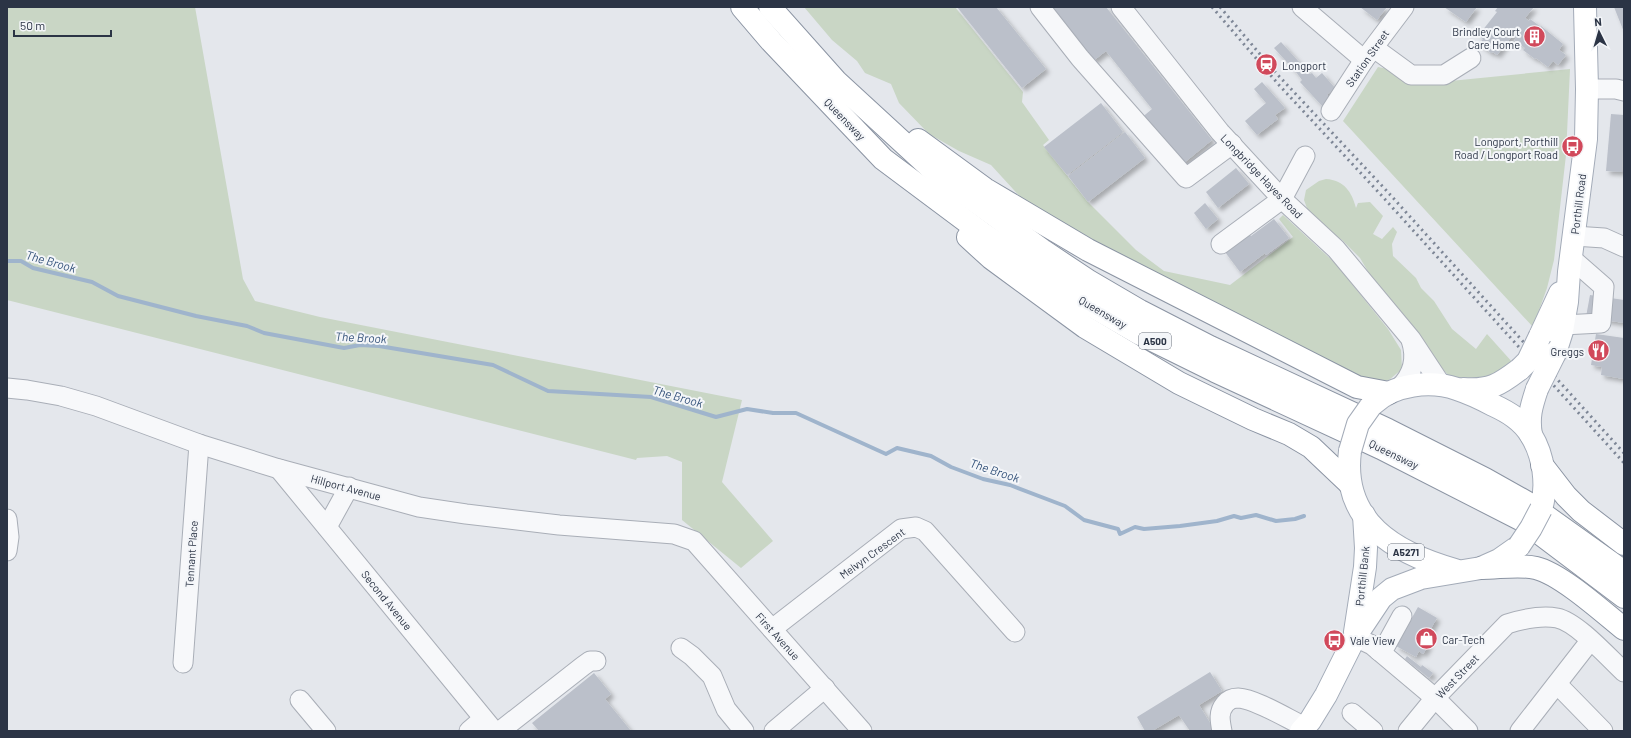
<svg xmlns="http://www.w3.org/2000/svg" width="1631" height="738" viewBox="0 0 1631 738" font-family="Barlow,sans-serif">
  <defs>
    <filter id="shadow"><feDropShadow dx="3.5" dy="3.5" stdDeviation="2" flood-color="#0004"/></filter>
  </defs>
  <rect width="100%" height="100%" fill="#e4e7ec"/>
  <!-- green -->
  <g fill="#c9d6c5">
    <polygon points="7,7 195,7 243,279 255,301 320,317 742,400 722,482 773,541 741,568 682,520 682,462 667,456 637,458 636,460 7,300"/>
    <polygon points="804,7 955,7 1023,92 1022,102 1049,140 1043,145 1088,202 1136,250 1164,271 1230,285 1293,237 1279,219 1283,215 1335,263 1388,329 1401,350 1402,369 1389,380 1362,383 1148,272 1082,233 1024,201 991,165 959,151 929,134 899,103 891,84 865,73 857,61 832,40"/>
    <polygon points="1378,67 1398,71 1420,84 1570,69 1566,155 1554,260 1547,288 1533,327 1343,121"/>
    <path d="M1326,179C1344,180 1352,192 1356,208L1358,203L1370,202L1383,216L1373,234L1382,239L1393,227L1397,232L1392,244L1393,256L1416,278L1421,288L1434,301L1452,329L1476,349L1487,334L1513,363L1491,377L1472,381L1449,376L1439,365L1373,280L1360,258L1342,240L1322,227L1308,211L1304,200L1306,190L1319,181Z"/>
  </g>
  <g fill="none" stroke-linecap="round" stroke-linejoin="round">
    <!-- stream -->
    <polyline stroke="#9fb4cc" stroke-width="4" points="7,261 21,261 33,268 92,282 118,296 196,316 247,326 264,333 344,348 360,345 379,346 493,365 548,391 651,397 716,417 747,409 773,413 796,413 886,454 897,448 931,456 951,467 983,479 1010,485 1065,506 1084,520 1118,529 1120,534 1135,527 1144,529 1180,526 1217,521 1234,516 1241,518 1256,515 1276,521 1295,519 1304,516"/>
  </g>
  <!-- building -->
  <g fill="#bbc0ca" filter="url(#shadow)">
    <polygon points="957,7 996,7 1046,69 1022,88"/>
    <polygon points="1050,7 1106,7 1212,140 1179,167 1140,119 1152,109 1106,51 1093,61"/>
    <polygon points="1360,7 1387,7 1377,20"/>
    <polygon points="1444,7 1477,7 1466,22"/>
    <polygon points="1498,7 1534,7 1525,18 1529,21 1530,19 1541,27 1541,26 1563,44 1559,50 1566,55 1558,65 1553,61 1548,67 1536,58 1535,59 1523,50 1525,48 1514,40 1516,38 1513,35 1497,55 1493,52 1491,53 1479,44 1483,39 1478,36 1497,12 1495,11"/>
    <polygon points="1614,7 1624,7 1624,32"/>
    <polygon points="1281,42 1310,74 1312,73 1316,78 1322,73 1335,88 1327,95 1331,99 1323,107 1300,82 1302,80 1296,72 1274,48"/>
    <polygon points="1262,82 1285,108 1275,115 1278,119 1257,135 1245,121 1266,103 1254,89"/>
    <polygon points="1101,103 1123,132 1067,175 1044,147"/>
    <polygon points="1611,114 1624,115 1622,172 1606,171"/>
    <polygon points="1125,132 1145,158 1088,202 1068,176"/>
    <polygon points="1236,168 1249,184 1218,208 1206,192"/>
    <polygon points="1205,203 1218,219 1206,229 1194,213"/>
    <polygon points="1274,219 1289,238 1266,255 1265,253 1240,272 1225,252 1249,234 1251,236"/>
    <polygon points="1590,295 1624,300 1624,323 1586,317"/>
    <polygon points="1596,334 1624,338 1624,379 1601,375 1602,367 1591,365"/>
    <polygon points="1418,607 1437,618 1423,642 1429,645 1423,654 1419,651 1416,657 1396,646"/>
    <polygon points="1407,656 1421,667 1422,665 1433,673 1429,678 1405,659"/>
    <polygon points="1210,672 1222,691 1199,705 1215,731 1190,731 1179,715 1152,731 1145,731 1137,717"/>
    <polygon points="594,673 611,694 605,699 631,731 539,731 532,723"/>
  </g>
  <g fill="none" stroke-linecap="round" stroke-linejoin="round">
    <defs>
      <g id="minor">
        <polyline points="1040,7 1080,58 1186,178 1232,144"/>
        <polyline points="1121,7 1220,132 1282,199 1336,249 1411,339 1442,386"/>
        <polyline points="1302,7 1364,60"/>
        <polyline points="1374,48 1411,75 1444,75 1471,58"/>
        <polyline points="1587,89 1616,89 1624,91"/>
        <polyline points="1331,111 1364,60 1404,7"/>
        <polyline points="1574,236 1604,238 1624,247"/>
        <polyline points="1221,244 1282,199 1305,156"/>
        <polyline points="1563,325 1601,323 1604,287 1571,258"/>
        <polyline points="7,388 27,390 61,396 96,406 199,444 279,469 419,507 466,514 559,525 674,534 694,541 862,731"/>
        <path d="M1399,388C1413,375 1417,358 1411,340"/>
        <polyline points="279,469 494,731"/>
        <polyline points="7,519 9,537 7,551"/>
        <polyline points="327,527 349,487"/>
        <polyline points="772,629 901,529 916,527 925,531 1015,632"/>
        <polyline points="1355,637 1372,645 1435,698 1468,731"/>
        <polyline points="681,648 692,656 712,676 726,709 744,731"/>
        <polyline points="1379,651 1386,645 1402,616"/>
        <polyline points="183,663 199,444"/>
        <polyline points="1557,684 1603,731"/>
        <polyline points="300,700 326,731"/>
        <polyline points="1352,713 1373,731"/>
        <polyline points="469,731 483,719"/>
        <polyline points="500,731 583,666 590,661 596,661"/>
        <polyline points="774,731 825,688"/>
        <path d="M1222,731C1220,721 1218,712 1225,704C1228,700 1233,698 1238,698C1256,699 1288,719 1305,727"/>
        <path d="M1408,731L1435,698L1507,624C1523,619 1540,615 1557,618C1577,622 1608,657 1624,672"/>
        <polyline points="1520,731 1590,641"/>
      </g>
      <g id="major">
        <polyline points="1540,336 1560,293"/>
        <polyline points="1555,353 1562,331 1567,302 1569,272 1586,139 1587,89 1585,7"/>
        <path d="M1463,389C1490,391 1499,385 1520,369"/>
        <path d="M1373,404C1394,384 1430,380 1457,389C1469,393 1482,399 1493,405C1508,412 1522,420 1531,435C1544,456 1548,486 1541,509"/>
        <path d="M1531,435C1528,417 1531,407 1537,389"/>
        <path d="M1350,451C1341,522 1395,553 1455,570"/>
        <polyline points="1355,632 1365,567 1366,548 1364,515"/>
        <polyline points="1301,731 1310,721 1326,695 1355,637 1381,598 1392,589 1421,578 1481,568 1499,560 1519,546"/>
      </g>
      <g id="highway">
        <polyline points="742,7 771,41 883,159 982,233 1071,294 1140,334 1215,371 1381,448 1522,520 1624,597"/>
        <polyline points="770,7 836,81 935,172 1042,250 1087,280 1140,311 1210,347 1388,430 1485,479 1526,502 1624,572"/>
        <polyline points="918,140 985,189 1088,250 1357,387 1389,393"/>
        <polyline points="968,237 991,258 1085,327 1179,383 1253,419 1289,434 1311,447 1349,483"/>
        <polyline points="1542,465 1566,496 1581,511 1624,544"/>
        <path d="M1481,568C1499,568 1519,564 1536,568C1561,574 1603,612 1624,629"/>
      </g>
    </defs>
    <!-- minor casing -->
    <use href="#minor" stroke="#a9aeb7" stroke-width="21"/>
    <!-- major casing -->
    <use href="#major" stroke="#a3abb8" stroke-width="24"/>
    <!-- highway casing -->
    <use href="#highway" stroke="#8b94a3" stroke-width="24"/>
    <!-- minor -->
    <use href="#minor" stroke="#f7f8fa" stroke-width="19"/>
    <!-- major -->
    <use href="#major" stroke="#fff" stroke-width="22"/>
    <!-- highway -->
    <use href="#highway" stroke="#fff" stroke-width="22"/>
    <!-- rail -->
    <g stroke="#7d8696" stroke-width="3" stroke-dasharray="2 4" stroke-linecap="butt">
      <polyline points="1212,7 1279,85 1382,196 1624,463"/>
      <polyline points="1220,7 1276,73 1385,189 1624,453"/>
    </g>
    <defs>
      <g id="major-bridge">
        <polyline points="1520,369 1528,361 1540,336"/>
        <polyline points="1537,389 1555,353"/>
        <polyline points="1350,451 1358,424 1370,407"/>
        <polyline points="1519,546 1531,528 1541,509"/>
      </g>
    </defs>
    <!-- major-bridge casing -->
    <use href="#major-bridge" stroke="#a3abb8" stroke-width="24" stroke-linecap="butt"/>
    <!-- major-bridge -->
    <use href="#major-bridge" stroke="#fff" stroke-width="22"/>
  </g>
  <!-- icons -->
  <defs>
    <symbol id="building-disc" viewBox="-11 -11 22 22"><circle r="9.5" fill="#d1495b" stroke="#f4f6f9"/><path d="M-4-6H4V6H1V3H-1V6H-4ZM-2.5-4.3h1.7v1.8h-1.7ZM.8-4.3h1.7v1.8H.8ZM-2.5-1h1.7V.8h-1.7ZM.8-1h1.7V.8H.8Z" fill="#fff"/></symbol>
    <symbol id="station-disc" viewBox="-11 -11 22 22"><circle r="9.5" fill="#d1495b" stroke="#f4f6f9"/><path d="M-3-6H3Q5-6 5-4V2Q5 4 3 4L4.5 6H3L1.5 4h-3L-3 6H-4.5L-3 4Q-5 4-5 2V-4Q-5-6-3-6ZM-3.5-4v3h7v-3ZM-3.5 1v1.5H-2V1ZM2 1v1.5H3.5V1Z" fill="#fff"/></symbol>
    <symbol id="bus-disc" viewBox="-11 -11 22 22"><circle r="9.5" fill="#d1495b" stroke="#f4f6f9"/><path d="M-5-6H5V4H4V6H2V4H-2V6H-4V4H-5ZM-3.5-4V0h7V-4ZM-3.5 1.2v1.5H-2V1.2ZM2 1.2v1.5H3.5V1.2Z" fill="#fff"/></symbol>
    <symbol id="restaurant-disc" viewBox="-11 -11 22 22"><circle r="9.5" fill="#d1495b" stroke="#f4f6f9"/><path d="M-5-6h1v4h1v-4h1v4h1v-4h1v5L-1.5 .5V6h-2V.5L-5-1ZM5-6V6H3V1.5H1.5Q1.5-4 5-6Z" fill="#fff"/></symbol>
    <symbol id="shop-disc" viewBox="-11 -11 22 22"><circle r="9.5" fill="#d1495b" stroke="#f4f6f9"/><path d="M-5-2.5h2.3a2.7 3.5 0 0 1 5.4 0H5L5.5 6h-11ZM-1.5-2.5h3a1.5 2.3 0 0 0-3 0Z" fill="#fff"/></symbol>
  </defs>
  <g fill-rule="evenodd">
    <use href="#building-disc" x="1522" y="24" width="25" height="25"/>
    <use href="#station-disc" x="1254" y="52" width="25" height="25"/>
    <use href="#bus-disc" x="1560" y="134" width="25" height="25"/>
    <use href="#restaurant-disc" x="1586" y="338" width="25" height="25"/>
    <use href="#shop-disc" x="1414" y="626" width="25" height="25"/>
    <use href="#bus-disc" x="1322" y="628" width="25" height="25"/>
  </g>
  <g text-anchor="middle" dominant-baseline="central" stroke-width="4" stroke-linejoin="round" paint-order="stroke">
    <!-- shield labels -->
    <g fill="#f4f6f9" stroke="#676e7b" stroke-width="1">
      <rect x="1139" y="333" width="32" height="16" rx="3"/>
      <rect x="1388" y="544" width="36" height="16" rx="3"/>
    </g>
    <g font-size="10" font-weight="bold" fill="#2b3445">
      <text x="1155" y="341">A500</text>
      <text x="1406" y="552">A5271</text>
    </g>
    <!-- poi labels -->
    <g font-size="11" fill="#2b3445" stroke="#f4f6f9" text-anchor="end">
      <text x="1520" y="31">Brindley Court<tspan x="1520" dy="13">Care Home</tspan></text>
      <text x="1282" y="65" text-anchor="start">Longport</text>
      <text x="1558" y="141">Longport, Porthill<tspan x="1558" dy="13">Road / Longport Road</tspan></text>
      <text x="1584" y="351">Greggs</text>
      <text x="1442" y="639" text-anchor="start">Car-Tech</text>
      <text x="1350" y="640" text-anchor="start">Vale View</text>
    </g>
    <!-- street labels -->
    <g font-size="11" fill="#2b3445" stroke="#f4f6f9">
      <text transform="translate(1367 58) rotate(-55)">Station Street</text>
      <text transform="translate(845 119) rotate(46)">Queensway</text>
      <text transform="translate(1262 176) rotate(46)">Longbridge Hayes Road</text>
      <text transform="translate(1578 204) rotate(-83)">Porthill Road</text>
      <text transform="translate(1103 312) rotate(30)">Queensway</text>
      <text transform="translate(1394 454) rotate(26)">Queensway</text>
      <text transform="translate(346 487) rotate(15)">Hillport Avenue</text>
      <text transform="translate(872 553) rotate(-36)">Melvyn Crescent</text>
      <text transform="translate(191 554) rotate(-86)">Tennant Place</text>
      <text transform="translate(1362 576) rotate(-84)">Porthill Bank</text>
      <text transform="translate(387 600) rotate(51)">Second Avenue</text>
      <text transform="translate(778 636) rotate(48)">First Avenue</text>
      <text transform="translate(1457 676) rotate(-46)">West Street</text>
    </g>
    <!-- water labels -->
    <g font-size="12" font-style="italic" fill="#34527a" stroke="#f4f6f9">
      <text transform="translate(51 261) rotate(16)">The Brook</text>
      <text transform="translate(361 337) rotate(3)">The Brook</text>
      <text transform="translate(678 396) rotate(16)">The Brook</text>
      <text transform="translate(995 470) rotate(18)">The Brook</text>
    </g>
  </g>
  <!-- border -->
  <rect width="1631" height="738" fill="none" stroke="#2b3445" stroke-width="16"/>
  <!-- north arrow -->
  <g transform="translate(1599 32) rotate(355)" stroke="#f4f6f9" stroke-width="3" paint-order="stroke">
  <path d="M0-3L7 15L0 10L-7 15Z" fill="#2b3445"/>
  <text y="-6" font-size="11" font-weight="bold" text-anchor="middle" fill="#2b3445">N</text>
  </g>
  <!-- scale -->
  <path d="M14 30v6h97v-6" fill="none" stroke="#2b3445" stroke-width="2"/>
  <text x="20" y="30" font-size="12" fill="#2b3445" stroke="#f4f6f9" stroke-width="3" paint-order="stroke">50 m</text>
</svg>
